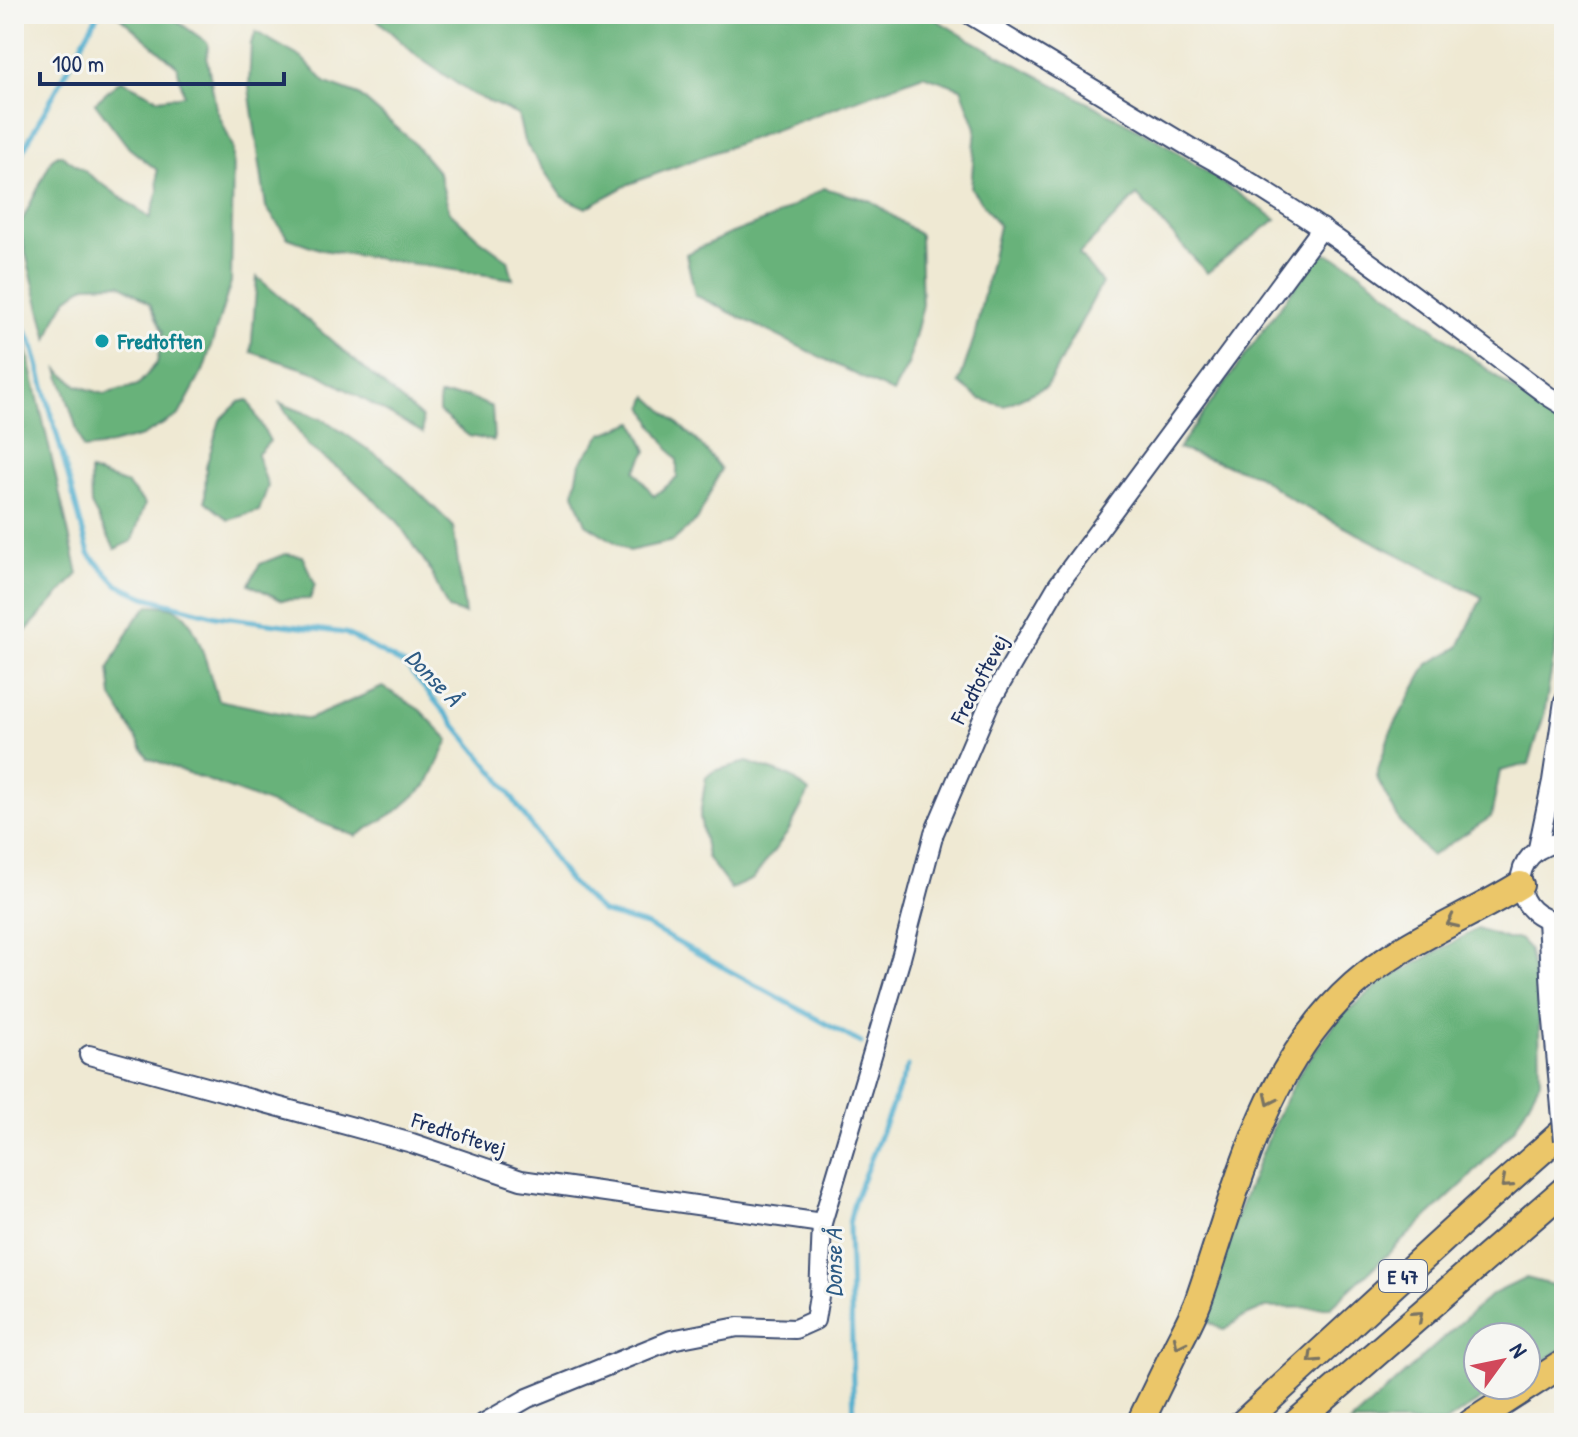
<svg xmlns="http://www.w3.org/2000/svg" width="1578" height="1437" viewBox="0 0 1578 1437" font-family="'Patrick Hand',sans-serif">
  <rect width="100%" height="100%" fill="#f6f6f2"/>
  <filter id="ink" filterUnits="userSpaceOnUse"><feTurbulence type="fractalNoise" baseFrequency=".0125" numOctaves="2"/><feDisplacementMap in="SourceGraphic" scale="16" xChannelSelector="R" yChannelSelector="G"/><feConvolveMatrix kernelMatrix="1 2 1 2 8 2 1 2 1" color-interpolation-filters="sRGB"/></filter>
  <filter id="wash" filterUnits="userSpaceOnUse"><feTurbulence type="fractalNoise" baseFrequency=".006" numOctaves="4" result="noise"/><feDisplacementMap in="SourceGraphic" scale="32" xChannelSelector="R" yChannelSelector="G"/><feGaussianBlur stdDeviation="1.8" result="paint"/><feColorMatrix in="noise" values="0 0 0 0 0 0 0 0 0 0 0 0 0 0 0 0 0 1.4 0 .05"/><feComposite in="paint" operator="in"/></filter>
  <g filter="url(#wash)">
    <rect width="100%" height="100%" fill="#efe9d3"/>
    <!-- forest -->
    <g fill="#68b27a" stroke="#42706c" stroke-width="2">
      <polygon points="116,14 167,14 208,43 207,59 216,108 233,147 232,225 231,282 204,369 179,415 142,436 100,447 83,449 58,369 78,386 104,394 138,385 157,363 163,332 150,304 121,284 86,285 67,299 56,318 48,340 19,227 52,159 58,155 62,155 150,218 158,191 157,170 129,148 95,103 121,80 159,99 184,95 177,66"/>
      <polygon points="371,14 927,14 965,37 1162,142 1276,219 1207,273 1137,195 1079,254 1102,283 1047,386 1004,406 980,399 959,383 974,338 999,226 971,188 976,128 961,88 923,75 629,184 586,208 562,197 524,141 518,115 472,94 418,57"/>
      <polygon points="256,32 302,58 326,83 359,95 411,140 439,173 449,211 478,238 508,260 513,279 322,250 288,238 266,207 249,88 251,43"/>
      <polygon points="824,188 871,201 920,235 922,309 908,365 893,393 695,295 686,254 727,235 772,218"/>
      <polygon points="1327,254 1348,263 1564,428 1564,596 1544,715 1529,764 1500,771 1491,817 1431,856 1400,822 1376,776 1390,733 1428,664 1459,647 1482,597 1295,502 1257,475 1178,449 1315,258"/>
      <polygon points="257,277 422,418 423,433 317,373 251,352"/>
      <polygon points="14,293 78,574 14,644"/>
      <polygon points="439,396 466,396 492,407 494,441 469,436 439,412"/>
      <polygon points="648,396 701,445 721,469 698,519 673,541 629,551 586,524 574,493 580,463 602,434 634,422 647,451 635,471 654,496 677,478 677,460 653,425 644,406"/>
      <polygon points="248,400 270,441 257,455 268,486 259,511 228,520 205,501 206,467 220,420 239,402"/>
      <polygon points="280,403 326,421 392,466 453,526 465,614 448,609 429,568 397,521 351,478 308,446"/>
      <polygon points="90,471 127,484 145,504 132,541 115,549 91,505"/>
      <polygon points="285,554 302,556 315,584 310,599 281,600 249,584 260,564"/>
      <path d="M149,605C162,605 176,606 185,616C199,630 211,680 218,700L309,719L383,687L420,710L449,740L428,784L400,809L356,836L148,758L112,697L109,668L135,620Z"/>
      <polygon points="747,762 791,777 809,792 788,832 753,879 731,889 707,857 700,816 706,777 714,771"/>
      <polygon points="1477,929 1507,939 1519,939 1528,948 1533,970 1539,1018 1540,1081 1515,1128 1467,1180 1331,1307 1265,1308 1241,1318 1224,1330 1206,1321 1206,1309 1235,1220 1279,1112 1301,1070 1340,1017 1381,983"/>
      <polygon points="1526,1278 1564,1288 1564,1342 1561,1350 1526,1372 1526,1337 1478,1337 1478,1385 1505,1385 1444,1423 1350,1423 1491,1295"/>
    </g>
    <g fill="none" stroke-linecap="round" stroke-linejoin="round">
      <!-- stream -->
      <g stroke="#4faece" stroke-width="5">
        <polyline points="14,167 98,14"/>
        <polyline points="14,310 32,342 89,554 118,585 145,597 216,616 345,633 405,665 498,777 569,881 602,912 646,925 861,1043"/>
        <polyline points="854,1423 849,1224 854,1201 908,1066"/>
      </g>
    </g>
  </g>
  <g filter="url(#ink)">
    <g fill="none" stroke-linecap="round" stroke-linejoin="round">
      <defs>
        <g id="minor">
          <path d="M969,14L1191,148C1319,217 1432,310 1548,396L1564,406"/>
          <path d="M1564,842C1503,846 1509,923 1564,921"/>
          <polyline points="1538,848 1552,781 1564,701"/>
          <polyline points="1547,920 1552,1010"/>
          <polyline points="89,1055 412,1143 521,1180 822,1223"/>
          <polyline points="484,1423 528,1398 671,1340 738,1327 795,1329 815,1320 819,1296 822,1223 901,958 934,833 990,702 1058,585 1322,228"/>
        </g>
        <g id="highway">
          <path d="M1140,1423C1152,1397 1165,1372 1177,1346C1184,1332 1192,1318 1198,1302C1237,1191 1262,1067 1354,985C1403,941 1465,919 1520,885"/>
          <polyline points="1243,1423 1485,1201 1564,1131"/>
          <polyline points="1296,1423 1564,1190"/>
          <polyline points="1471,1423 1564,1363"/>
        </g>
      </defs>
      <!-- minor casing -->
      <use href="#minor" stroke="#3b4b70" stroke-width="22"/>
      <!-- highway casing -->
      <use href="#highway" stroke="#3b4b70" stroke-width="30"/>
      <!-- minor -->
      <use href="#minor" stroke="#fff" stroke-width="18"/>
      <!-- highway -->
      <use href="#highway" stroke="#ebc669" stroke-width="26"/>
      <defs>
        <polyline id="minor-bridge" points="1552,1010 1564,1140"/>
      </defs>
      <!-- minor-bridge casing -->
      <use href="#minor-bridge" stroke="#3b4b70" stroke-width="22" stroke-linecap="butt"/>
      <!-- minor-bridge -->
      <use href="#minor-bridge" stroke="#fff" stroke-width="18"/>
    </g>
    <!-- one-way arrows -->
    <defs><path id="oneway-chevron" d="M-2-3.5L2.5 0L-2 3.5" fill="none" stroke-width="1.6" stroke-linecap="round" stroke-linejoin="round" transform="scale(2)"/></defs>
    <g stroke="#797363">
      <use href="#oneway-chevron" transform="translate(1452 922) rotate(155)"/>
      <use href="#oneway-chevron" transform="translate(1270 1100) rotate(115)"/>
      <use href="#oneway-chevron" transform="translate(1506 1183) rotate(139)"/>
      <use href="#oneway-chevron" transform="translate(1418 1316) rotate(-41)"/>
      <use href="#oneway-chevron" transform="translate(1179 1343) rotate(116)"/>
      <use href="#oneway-chevron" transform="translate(1313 1358) rotate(137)"/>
    </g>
  </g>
  <!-- markers -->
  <circle fill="#0f9aa8" stroke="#f6f6f2" stroke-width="3" cx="102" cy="341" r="8"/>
  <g text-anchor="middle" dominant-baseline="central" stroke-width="6" stroke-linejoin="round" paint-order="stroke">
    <!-- shield labels -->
    <rect fill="#f6f6f2" stroke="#5d6b8a" stroke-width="2" x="1379" y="1260" width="48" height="32" rx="6"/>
    <g font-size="20" font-weight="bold" fill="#1b2f5e">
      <text x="1403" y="1276">E 47</text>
    </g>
    <!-- culture labels -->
    <g font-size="22" font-weight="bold" fill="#0d838f" stroke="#f6f6f2" text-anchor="start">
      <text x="118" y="341">Fredtoften</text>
    </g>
    <!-- street labels -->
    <g font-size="22" fill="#1b2f5e" stroke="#f6f6f2">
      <text transform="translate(979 679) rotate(-62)">Fredtoftevej</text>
      <text transform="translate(459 1134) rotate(18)">Fredtoftevej</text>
    </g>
    <!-- water labels -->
    <g font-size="24" font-style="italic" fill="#2d5b85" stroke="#f6f6f2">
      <text transform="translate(434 677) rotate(46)">Donse Å</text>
      <text transform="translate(833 1263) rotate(-90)">Donse Å</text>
    </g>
  </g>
  <!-- margin -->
  <rect width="1578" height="1437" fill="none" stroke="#f6f6f2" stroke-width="48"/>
  <!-- north arrow -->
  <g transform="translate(1502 1361) rotate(57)"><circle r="38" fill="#f6f6f2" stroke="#9ea6b7" stroke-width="2"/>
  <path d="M0-6L14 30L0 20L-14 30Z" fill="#d1495b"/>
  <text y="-12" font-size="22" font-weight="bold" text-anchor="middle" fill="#1b2f5e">N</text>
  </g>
  <!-- scale -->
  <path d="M40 72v12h244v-12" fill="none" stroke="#1b2f5e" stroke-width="4"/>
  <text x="52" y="72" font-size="24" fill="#1b2f5e" stroke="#f6f6f2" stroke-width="6" paint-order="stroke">100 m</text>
</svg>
